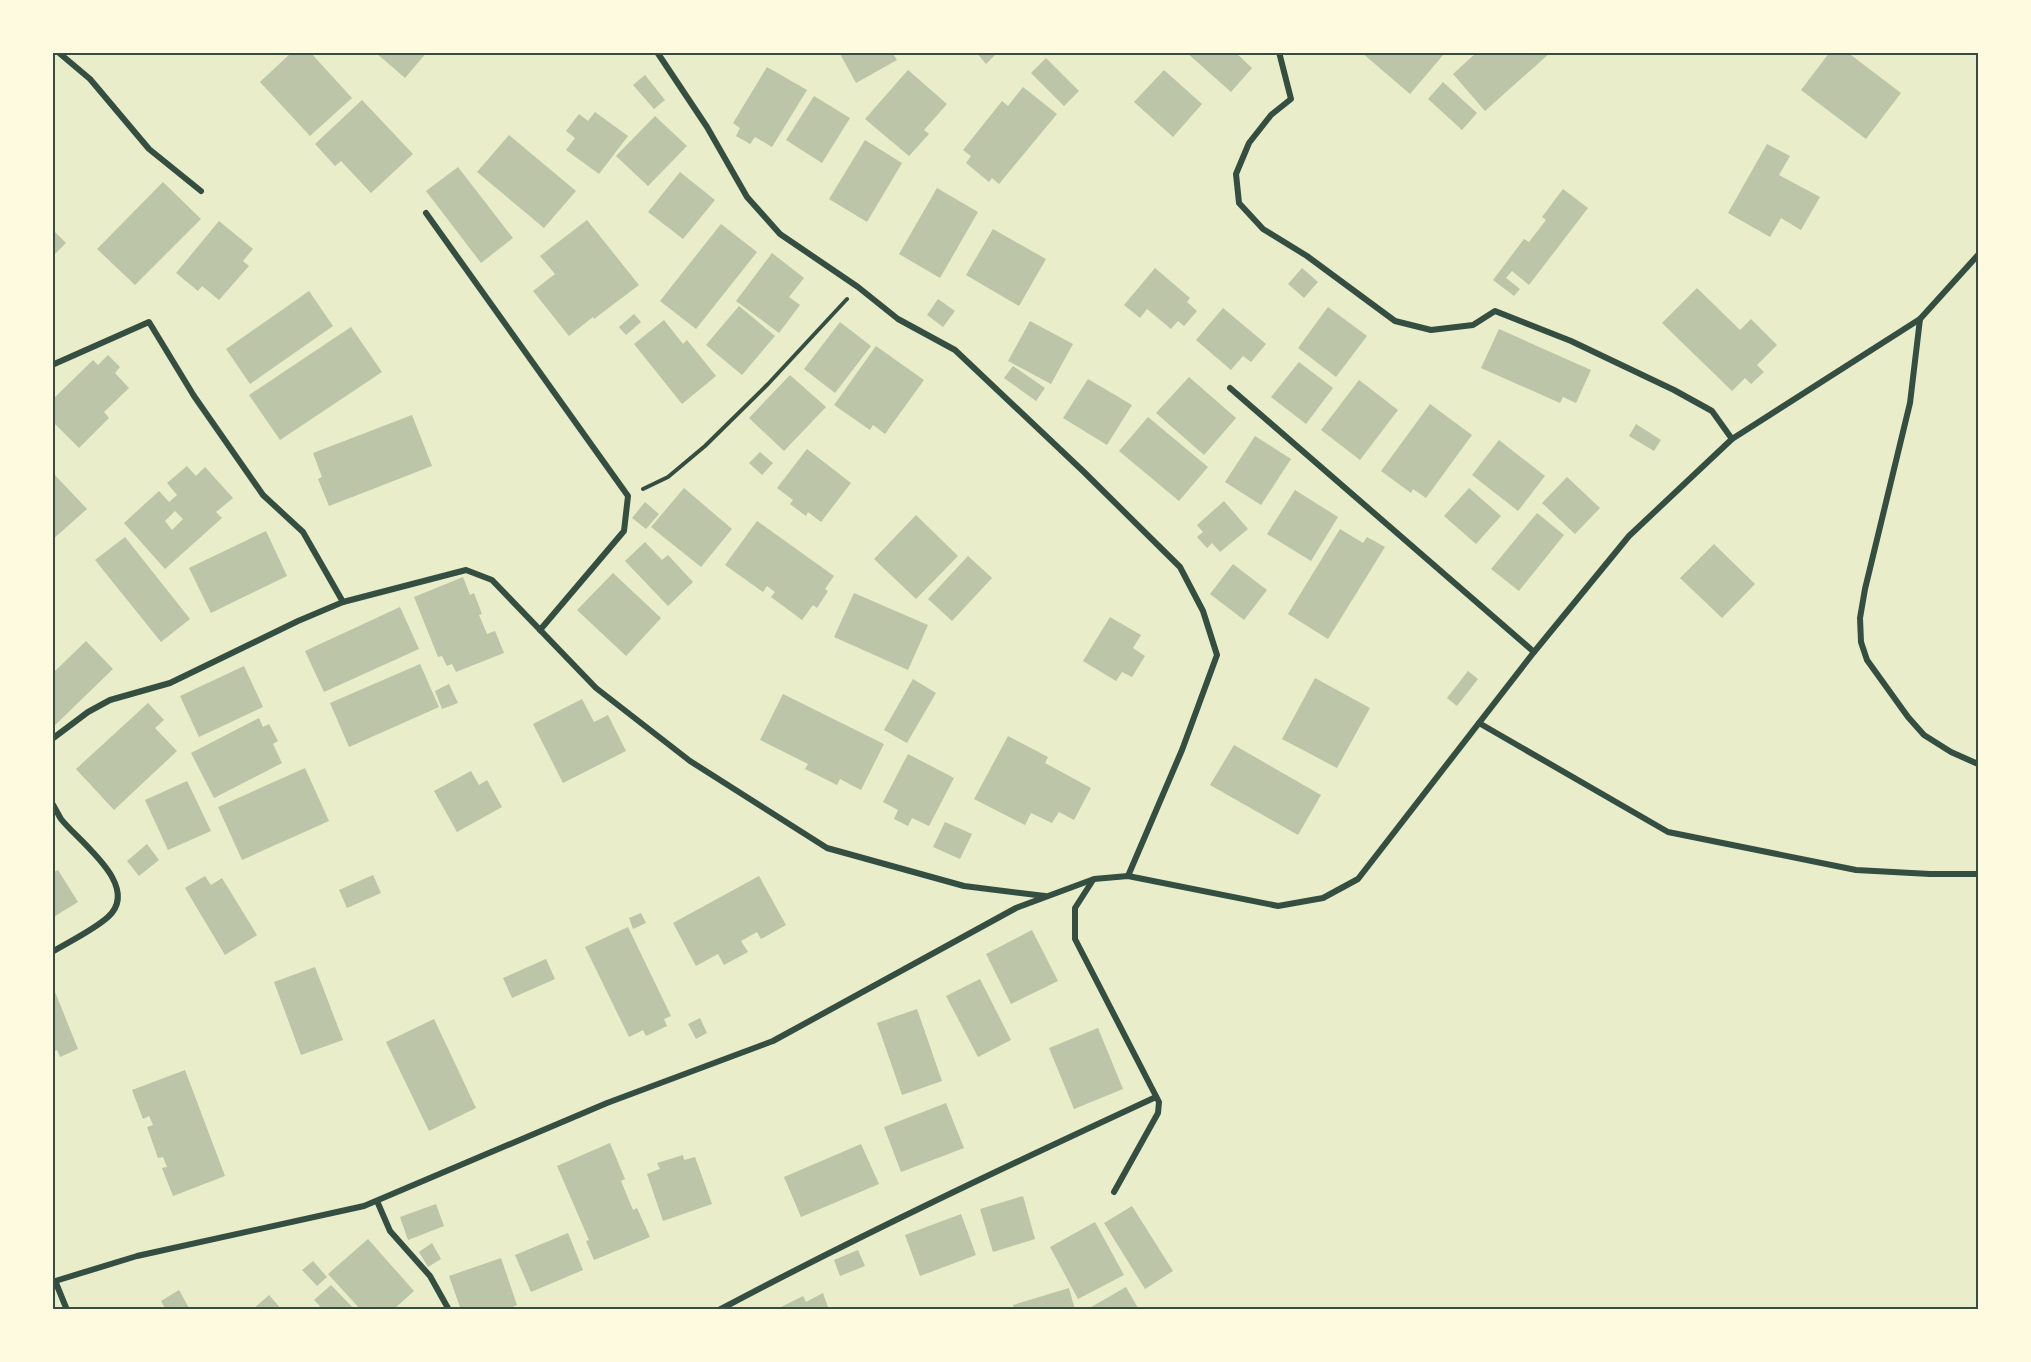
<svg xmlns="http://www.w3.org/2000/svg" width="2031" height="1362" viewBox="0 0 2031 1362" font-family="'IBM Plex Sans',sans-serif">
  <rect width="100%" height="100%" fill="#e9edc9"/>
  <!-- building -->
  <g fill="#bcc5a7" fill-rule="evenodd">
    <polygon points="292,52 310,52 352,98 310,136 260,82"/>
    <polygon points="375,52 427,52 405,78"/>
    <polygon points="839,52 892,52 897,60 856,83"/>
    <polygon points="976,52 998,52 986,64"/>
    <polygon points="1186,52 1235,52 1252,68 1231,92"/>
    <polygon points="1361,52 1442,52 1444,54 1410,94"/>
    <polygon points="1477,52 1551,52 1485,111 1453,74"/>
    <polygon points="1830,52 1847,52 1901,93 1866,139 1801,90"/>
    <polygon points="1046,58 1079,91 1064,106 1031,73"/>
    <polygon points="767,67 807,90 772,147 755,137 750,144 736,136 740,128 733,123"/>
    <polygon points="908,70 947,104 924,130 929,134 909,156 865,119"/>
    <polygon points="1164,70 1202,104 1173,137 1134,102"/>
    <polygon points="645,75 665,100 654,109 633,85"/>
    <polygon points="1443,82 1477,113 1462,130 1428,99"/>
    <polygon points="1023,87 1057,114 999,184 992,178 989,182 966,163 971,156 963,150 1002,101 1008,106"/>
    <polygon points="814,96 850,118 822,163 786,140"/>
    <polygon points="362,100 413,154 371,193 341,161 335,166 315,144"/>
    <polygon points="595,112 628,136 599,174 566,150 575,138 566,131 579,114 588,121"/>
    <polygon points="655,116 687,146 648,186 616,156"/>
    <polygon points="509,135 576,191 544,228 477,172"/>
    <polygon points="865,140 902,163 867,222 829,199"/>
    <polygon points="1767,144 1790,156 1779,175 1820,197 1801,230 1781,218 1770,237 1728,213"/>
    <polygon points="458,167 513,238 481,263 426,191"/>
    <polygon points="680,172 715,200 683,239 648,212"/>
    <polygon points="163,182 201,219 135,285 97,249"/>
    <polygon points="937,188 978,212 940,278 899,254"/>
    <polygon points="1563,189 1588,208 1529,285 1512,271 1506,278 1520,289 1514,296 1493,280 1524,239 1529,242 1546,220 1542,217"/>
    <polygon points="587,220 639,285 594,319 593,317 569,336 533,291 555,274 540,256"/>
    <polygon points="219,221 253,249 243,261 249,266 219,300 202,286 198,291 176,273"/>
    <polygon points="721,224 757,252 696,329 660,301"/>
    <polygon points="52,229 66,243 52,257"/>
    <polygon points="993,229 1046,259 1019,306 966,275"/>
    <polygon points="772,253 804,278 789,297 800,305 779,333 736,301"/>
    <polygon points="1155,268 1190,298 1187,302 1197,311 1184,326 1178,321 1171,329 1147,309 1140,318 1124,305"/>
    <polygon points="1302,268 1318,282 1304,298 1288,284"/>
    <polygon points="1697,288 1740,330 1751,319 1777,345 1757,365 1764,372 1751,384 1745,378 1732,391 1662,323"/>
    <polygon points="309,291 333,326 250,384 226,349"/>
    <polygon points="938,299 955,311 943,327 927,315"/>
    <polygon points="739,306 775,336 742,375 706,345"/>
    <polygon points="1328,307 1367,336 1336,377 1298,348"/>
    <polygon points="1223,308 1266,344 1251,362 1243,356 1231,370 1196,340"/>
    <polygon points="634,314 641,322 626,335 619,327"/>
    <polygon points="664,320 683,344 687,340 716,376 682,404 634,344"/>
    <polygon points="1030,321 1073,344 1051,384 1008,361"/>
    <polygon points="840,322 871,346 835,393 804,369"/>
    <polygon points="351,327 382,372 280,440 249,395"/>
    <polygon points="1499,329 1591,370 1576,403 1563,397 1560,403 1481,368"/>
    <polygon points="876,346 924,380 885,434 873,425 870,430 834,405"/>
    <polygon points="108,355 120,367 115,373 129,388 104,412 109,418 79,448 52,421 52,400 93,360 98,365"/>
    <polygon points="1299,362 1333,388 1306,424 1271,397"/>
    <polygon points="1013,366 1045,388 1036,401 1004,378"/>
    <polygon points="790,375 826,407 784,451 749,418"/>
    <polygon points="1189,377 1236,418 1204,455 1156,413"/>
    <polygon points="1088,379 1132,405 1107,445 1063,418"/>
    <polygon points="1359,380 1398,410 1360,460 1321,430"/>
    <polygon points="1430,404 1472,435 1426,498 1413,489 1411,493 1381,471"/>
    <polygon points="412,415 432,466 329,506 318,479 322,477 313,453"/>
    <polygon points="1148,417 1208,467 1179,501 1119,451"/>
    <polygon points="1636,424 1661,440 1654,451 1629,436"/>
    <polygon points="1255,436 1291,459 1261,505 1225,482"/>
    <polygon points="1499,440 1545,476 1518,511 1472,475"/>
    <polygon points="807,449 851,483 821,522 808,512 806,516 790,504 793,500 777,488"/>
    <polygon points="760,452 773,463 762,475 749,463"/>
    <path d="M187,466L196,476L205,467L233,498L216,512L222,518L165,569L124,523L159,491L169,502L177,495L167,483ZM175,511L183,519L172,530L165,521Z"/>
    <polygon points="52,472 87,509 52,540"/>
    <polygon points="1567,477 1600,508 1575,534 1542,503"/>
    <polygon points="684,488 732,529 701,567 651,527"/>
    <polygon points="1469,488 1501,516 1476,544 1444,516"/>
    <polygon points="1295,490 1338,517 1311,561 1267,534"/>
    <polygon points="1224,501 1248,529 1220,552 1212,543 1207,548 1197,537 1203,532 1197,525"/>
    <polygon points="645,502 659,514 646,529 632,518"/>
    <polygon points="1537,513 1564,535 1519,591 1491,569"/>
    <polygon points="916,515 958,556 916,599 874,559"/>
    <polygon points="757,521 834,576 825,589 828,591 817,608 813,605 802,620 771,597 775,592 767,586 763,592 725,565"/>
    <polygon points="1340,529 1363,543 1367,537 1385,547 1328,639 1288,614"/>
    <polygon points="266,531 287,576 211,613 189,568"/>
    <polygon points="125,537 190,619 161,642 95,560"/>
    <polygon points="645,542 662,560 668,555 693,582 668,606 625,561"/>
    <polygon points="1714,544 1755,584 1722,618 1680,578"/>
    <polygon points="968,556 992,578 952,621 928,599"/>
    <polygon points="1233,564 1267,590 1244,620 1210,594"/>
    <polygon points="613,573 661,618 626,656 577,610"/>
    <polygon points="463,577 470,595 474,593 482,614 479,615 487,634 495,631 504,653 456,672 452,664 447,666 442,656 438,657 414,597"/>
    <polygon points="854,593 928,625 908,670 834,637"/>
    <polygon points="400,607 419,649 324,692 305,651"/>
    <polygon points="1110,617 1141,635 1133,648 1145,656 1132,677 1122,672 1116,681 1083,661"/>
    <polygon points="86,641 113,669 52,728 52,674"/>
    <polygon points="420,664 439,707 349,747 330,703"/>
    <polygon points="244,666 263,707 199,737 180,696"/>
    <polygon points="1468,671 1478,679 1457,706 1447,698"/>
    <polygon points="1315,678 1370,708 1337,768 1282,739"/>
    <polygon points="913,679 936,693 907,743 884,730"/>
    <polygon points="449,684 458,703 442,709 435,691"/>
    <polygon points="783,694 884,744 861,790 840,779 837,785 805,769 808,764 760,740"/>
    <polygon points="582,699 594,722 608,715 626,751 563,783 533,724"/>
    <polygon points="148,703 164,720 155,728 177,751 114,810 76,769"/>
    <polygon points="259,718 263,727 269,724 278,741 273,744 282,763 214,798 191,753"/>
    <polygon points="1008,736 1048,757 1045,763 1091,788 1074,820 1059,812 1052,823 1031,813 1025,825 974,799"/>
    <polygon points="1234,745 1321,795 1298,835 1210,785"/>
    <polygon points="908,754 954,778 929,826 912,818 908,826 894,819 898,810 883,802"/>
    <polygon points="305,768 329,821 242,860 218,807"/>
    <polygon points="471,771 479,785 487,780 502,807 457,832 434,791"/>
    <polygon points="187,781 211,831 168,850 145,800"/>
    <polygon points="945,822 972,834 960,859 933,847"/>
    <polygon points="147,844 159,860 139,876 127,861"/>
    <polygon points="58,870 78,902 52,918 52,873"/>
    <polygon points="373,875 381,893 347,908 339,890"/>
    <polygon points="205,876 211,885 222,878 257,935 225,955 185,888"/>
    <polygon points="759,876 786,925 761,939 757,932 741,941 748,952 724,965 718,954 696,966 673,923"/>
    <polygon points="641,913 646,923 633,929 629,918"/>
    <polygon points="628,927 671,1016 664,1019 667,1026 646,1036 643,1030 629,1037 585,947"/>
    <polygon points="1032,930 1058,981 1011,1004 986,954"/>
    <polygon points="546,959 555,979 512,998 503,978"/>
    <polygon points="315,967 343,1040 301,1055 274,982"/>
    <polygon points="980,979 1011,1040 978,1057 946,996"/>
    <polygon points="53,987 78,1049 60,1057 57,1050 53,1052"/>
    <polygon points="917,1009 942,1081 902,1095 877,1023"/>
    <polygon points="700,1018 707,1033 696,1039 688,1024"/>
    <polygon points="434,1019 476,1108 429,1131 386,1042"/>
    <polygon points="1098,1028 1123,1089 1074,1109 1049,1048"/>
    <polygon points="185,1070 225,1176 173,1196 162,1168 167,1167 163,1157 158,1158 147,1127 153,1125 149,1116 143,1119 132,1090"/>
    <polygon points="946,1103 964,1148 901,1172 884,1127"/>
    <polygon points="610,1143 625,1179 621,1181 633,1210 637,1208 650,1237 594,1260 586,1241 589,1240 557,1166"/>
    <polygon points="861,1144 879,1184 801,1217 784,1177"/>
    <polygon points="683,1155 684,1160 695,1157 712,1204 663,1221 647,1174 660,1169 657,1163"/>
    <polygon points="1023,1196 1035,1239 993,1252 980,1209"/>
    <polygon points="436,1204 444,1226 408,1240 400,1217"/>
    <polygon points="1132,1206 1173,1271 1145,1289 1104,1223"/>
    <polygon points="961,1214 976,1255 920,1276 905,1235"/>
    <polygon points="1095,1222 1124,1275 1078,1299 1050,1247"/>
    <polygon points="568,1233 583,1270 531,1292 515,1255"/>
    <polygon points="368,1239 414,1291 393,1310 361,1310 328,1274"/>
    <polygon points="432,1243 441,1259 428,1267 419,1252"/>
    <polygon points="858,1250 865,1266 840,1276 834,1260"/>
    <polygon points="501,1258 517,1305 506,1310 461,1310 449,1276"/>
    <polygon points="313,1261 327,1277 317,1286 302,1270"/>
    <polygon points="331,1285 355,1310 316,1310 320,1306 314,1300"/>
    <polygon points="1126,1287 1139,1310 1086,1310"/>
    <polygon points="1069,1288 1075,1310 1014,1310 1013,1305"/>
    <polygon points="179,1290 190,1310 166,1310 161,1301"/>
    <polygon points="823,1293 829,1310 782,1310 781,1307 803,1296 806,1302"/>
    <polygon points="269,1295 282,1310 252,1310"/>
  </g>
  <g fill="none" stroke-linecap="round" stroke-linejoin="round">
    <!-- path -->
    <polyline stroke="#344e41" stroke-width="4" points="643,489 668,477 705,446 768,384 847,299"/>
    <!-- minor -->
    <g stroke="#344e41" stroke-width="6">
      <polyline points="58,52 90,79 149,149 201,191"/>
      <polyline points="657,52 707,127 747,197 780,234 858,287 898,319 955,350 1084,472 1180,567 1203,611 1217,655 1182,750 1128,876"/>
      <polyline points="1279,52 1291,99 1271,115 1249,143 1236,174 1239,203 1263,229 1307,256 1395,321 1431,330 1473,325 1495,311 1571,341 1674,390 1712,411 1732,439"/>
      <polyline points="426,213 628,496 624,531 540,630"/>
      <polyline points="1920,319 1910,403 1865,589 1860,618 1861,642 1867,660 1908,717 1924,735 1951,752 1978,764"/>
      <polyline points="52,365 149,322 194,396 263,495 303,532 343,602"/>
      <polyline points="1230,388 1534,652"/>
      <polyline points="1479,723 1668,832 1856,870 1930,874 1978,874"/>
      <polyline points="52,739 88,712 110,700 170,683 298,621 343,602 466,570 492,580 596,688 690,761 827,848 964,886 1045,896"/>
      <path d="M52,803C55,808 58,814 61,819C79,842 142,886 108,917C92,931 70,941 52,952"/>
      <polyline points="1093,880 1075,908 1075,939 1159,1102 1158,1113 1114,1192"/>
      <polyline points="377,1201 390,1231 430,1276 449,1310"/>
      <polyline points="52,1282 137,1256 364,1206 607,1103 773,1041 1016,908 1094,879 1128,876 1278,906 1323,898 1358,879 1534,652 1629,536 1732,439 1920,319 1978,255"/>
      <polyline points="56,1283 67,1310"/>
      <path d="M719,1310C862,1234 1009,1165 1156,1097"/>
    </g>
  </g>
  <!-- border -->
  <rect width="2031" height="1362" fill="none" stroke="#fefae0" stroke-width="108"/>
  <rect x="54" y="54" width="1923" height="1254" fill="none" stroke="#344e41" stroke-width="2"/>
</svg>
